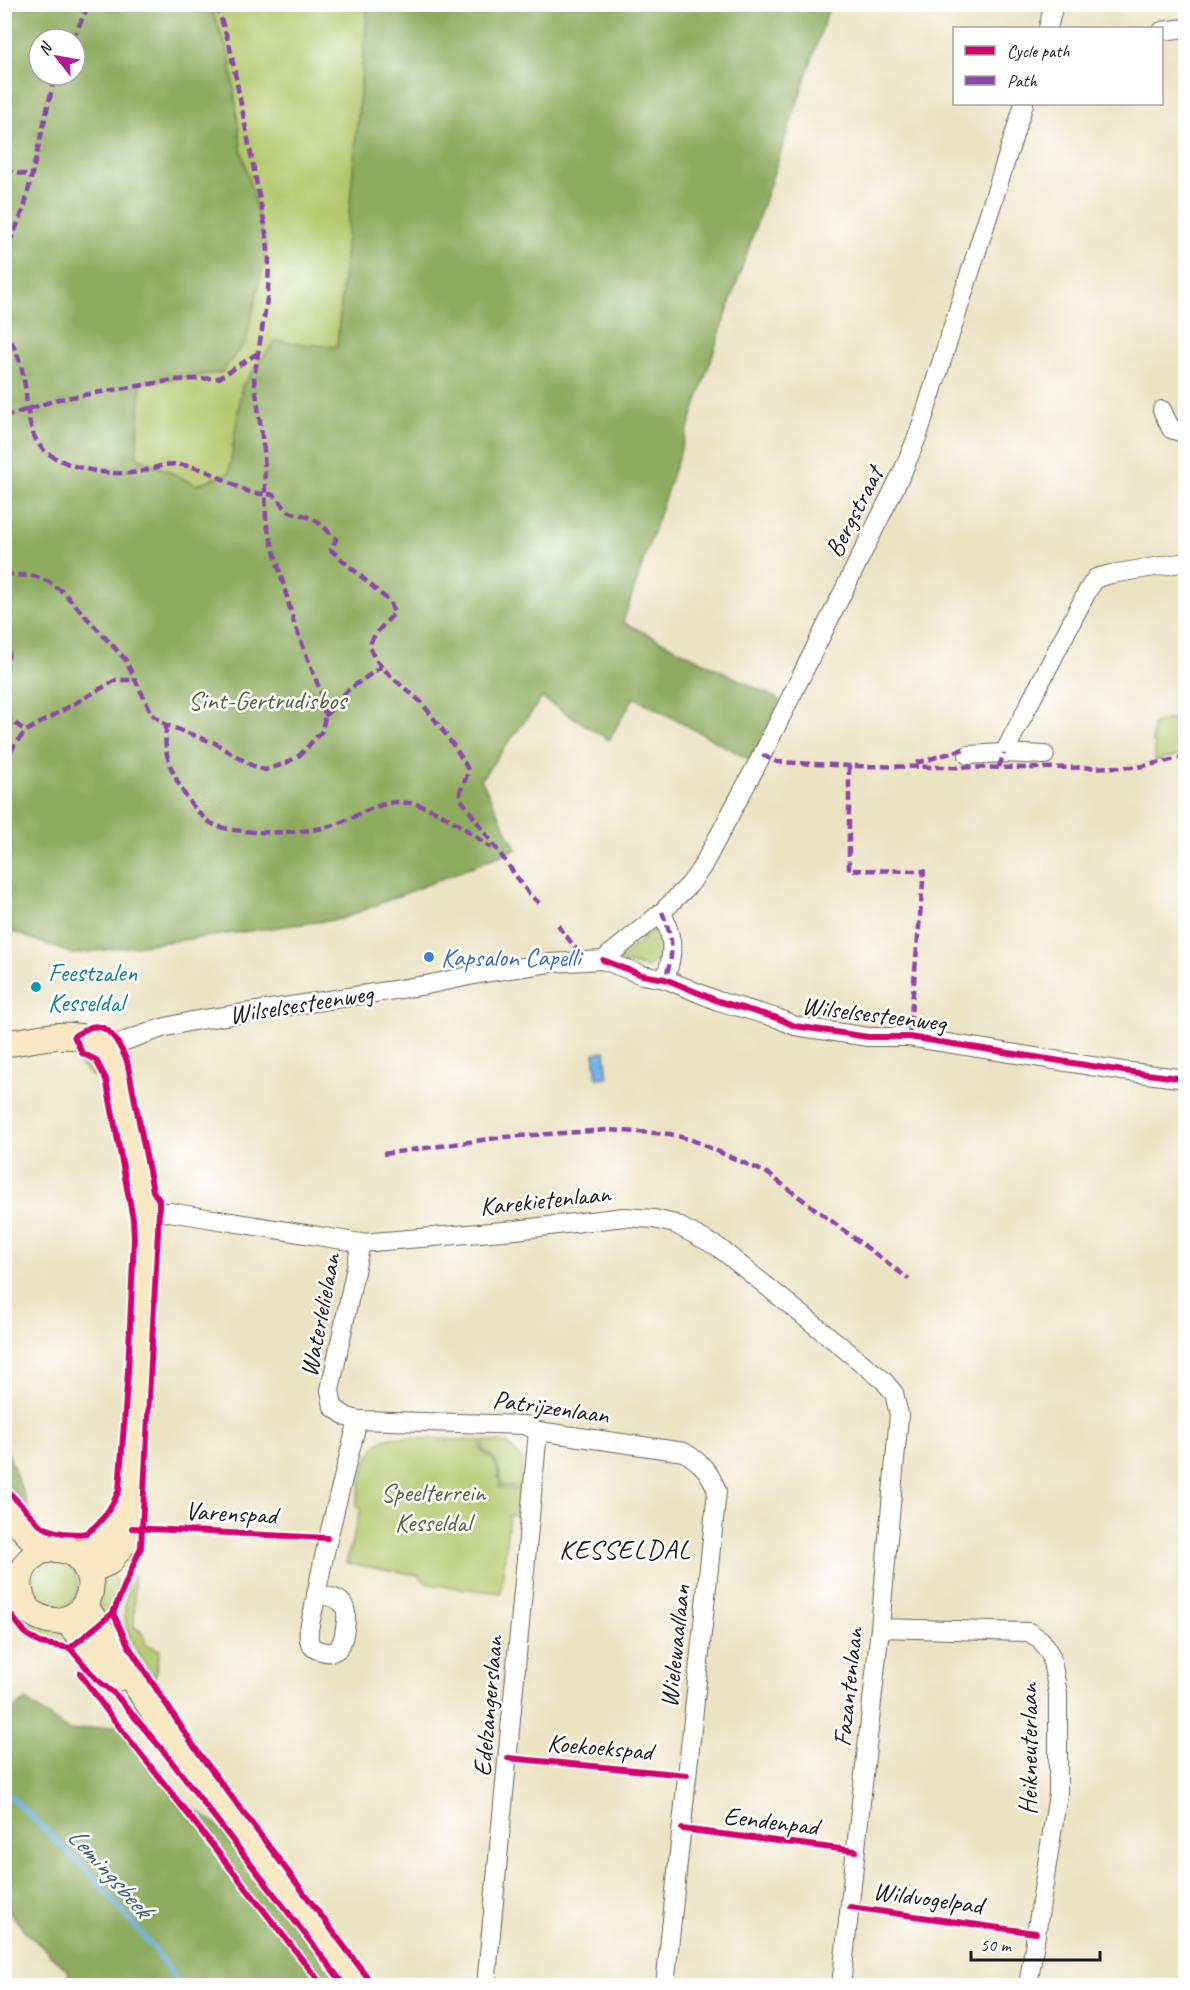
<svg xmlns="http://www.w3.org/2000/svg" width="1190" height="1990" viewBox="0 0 1190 1990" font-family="Caveat,sans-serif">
  <rect width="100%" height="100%" fill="#fff"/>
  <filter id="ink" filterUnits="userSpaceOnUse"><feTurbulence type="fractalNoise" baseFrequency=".0167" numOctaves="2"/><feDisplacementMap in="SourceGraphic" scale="12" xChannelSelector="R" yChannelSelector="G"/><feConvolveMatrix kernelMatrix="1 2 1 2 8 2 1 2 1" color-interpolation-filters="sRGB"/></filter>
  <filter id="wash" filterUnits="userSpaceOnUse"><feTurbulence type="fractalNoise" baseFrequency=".008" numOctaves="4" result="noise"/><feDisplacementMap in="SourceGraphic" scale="24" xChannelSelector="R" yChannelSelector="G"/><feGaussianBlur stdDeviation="1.35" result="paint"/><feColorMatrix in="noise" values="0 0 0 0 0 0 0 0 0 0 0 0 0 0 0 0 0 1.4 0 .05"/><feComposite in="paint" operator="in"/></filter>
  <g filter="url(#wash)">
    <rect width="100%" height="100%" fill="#ece3c3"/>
    <!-- green -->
    <g fill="#b3c76b" stroke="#687244" stroke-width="1.5">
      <polygon points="210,5 368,5 337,347 242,386 229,473 195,485 136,456 141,383 222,372 241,148 230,58"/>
      <polygon points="1185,717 1185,754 1155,761 1155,744 1152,742 1153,723"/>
      <path d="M661,923C662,942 666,956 648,968L617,961Z"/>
      <polygon points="85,1055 98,1066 103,1074 93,1077 80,1065"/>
      <path d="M390,1437L481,1441V1451C497,1460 499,1470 499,1488L518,1490L516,1516L509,1515L501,1593L428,1584L418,1575L346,1563L361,1508L356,1506C362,1483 364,1444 390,1437Z"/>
      <path d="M484,1441L507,1443L522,1460L521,1487L501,1486C500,1469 498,1458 483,1450Z"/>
      <path d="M10,1553L15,1563L14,1570L70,1642C44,1643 28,1636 14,1614C10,1609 5,1603 5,1597C3,1584 8,1573 5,1559Z"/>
      <circle cx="55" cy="1586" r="23"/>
      <polygon points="109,1568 118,1585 111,1607 105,1616 98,1613 102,1578"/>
      <path d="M134,1574V1627C142,1630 145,1636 145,1644L160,1650L155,1677C128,1639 114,1620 134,1574Z"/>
    </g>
    <!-- forest -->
    <g fill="#8eac5f" stroke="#55643e" stroke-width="1.5" fill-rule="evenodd">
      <path d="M5,5H210L230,58L241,148L267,249L246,341L222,372L141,383L136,456L196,485L229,473L242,386L275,341L337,347L368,5H830L623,622L780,700L752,761L634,697L609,740L542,698L481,779L516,849L341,919L73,954L5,929L4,497L7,496L4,480ZM39,39H75V75H39Z"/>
      <polygon points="4,1446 5,1446 29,1508 5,1483"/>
      <polygon points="26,1700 69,1731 119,1725 186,1803 216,1824 340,1985 67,1985 69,1972 25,1931 5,1906 5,1715"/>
    </g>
    <!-- water -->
    <polygon fill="#74b3e7" stroke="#486882" stroke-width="1.5" points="605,1051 608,1077 597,1078 594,1053"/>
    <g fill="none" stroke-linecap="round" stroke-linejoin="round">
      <!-- stream -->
      <polyline stroke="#74b3e7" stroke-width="5" points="4,1790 86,1869 156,1951 181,1986"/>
    </g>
  </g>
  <g filter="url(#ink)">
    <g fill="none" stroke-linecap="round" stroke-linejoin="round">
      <defs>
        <g id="street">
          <polyline points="1048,28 1054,4"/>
          <polyline points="1162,31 1186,28"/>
          <polyline points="1162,410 1171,429 1186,434"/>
          <polyline points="1004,753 1088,590 1096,578 1111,574 1186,562"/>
          <polyline points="968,755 1004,753 1045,755"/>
          <path d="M662,912C673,939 675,951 665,979"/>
          <polyline points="603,960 662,912 690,884 702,867 762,755 903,471 918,435 1024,104"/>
          <polyline points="105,1048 162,1028 192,1021 426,985 484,973 550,963 603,960 642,975 665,979 718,1001 777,1018 795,1026 868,1037 909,1037 1123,1071 1186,1079"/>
          <polyline points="145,1213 170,1212 361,1243 515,1230 624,1217 654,1219 675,1224 718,1247 883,1380 894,1393 899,1415 880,1628 841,1986"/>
          <path d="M358,1420L525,1425L538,1431L684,1452C702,1463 710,1472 717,1491L665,1986"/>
          <path d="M316,1594C340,1598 350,1601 345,1628C344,1635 343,1643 338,1649C333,1653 327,1653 321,1651C316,1650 312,1648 310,1643C306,1634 312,1617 314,1607C325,1544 342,1483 358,1420L347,1417L333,1407L330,1390L361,1243"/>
          <polyline points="880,1628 1029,1632 1041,1640 1051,1656 1058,1693 1058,1794 1028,1986"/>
          <polyline points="486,1986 538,1431"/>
        </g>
        <g id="secondary">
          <path d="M4,1044C47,1038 100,1019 116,1072L145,1213L147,1248L131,1491L134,1517L132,1528L122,1545L109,1562L89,1571"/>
          <polyline points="4,1508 29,1535 47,1550"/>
          <path d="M71,1552C113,1580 80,1638 37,1616C28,1611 21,1601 20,1590C16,1569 35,1546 58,1549C67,1550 75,1555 85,1552C102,1547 117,1529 123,1513"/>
          <polyline points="85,1606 169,1735 360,1986"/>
          <polyline points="66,1620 117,1678"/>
        </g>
      </defs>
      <!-- street casing -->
      <use href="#street" stroke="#656256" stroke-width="20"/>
      <!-- secondary casing -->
      <use href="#secondary" stroke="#656256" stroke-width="28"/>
      <!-- street -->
      <use href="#street" stroke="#fff" stroke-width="18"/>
      <!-- secondary -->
      <use href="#secondary" stroke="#f8e8c3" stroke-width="26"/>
      <!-- quiet -->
      <g stroke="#8e44ad" stroke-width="4.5" stroke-dasharray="9 4.5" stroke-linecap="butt">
        <polyline points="73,39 89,4"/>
        <polyline points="4,170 31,176"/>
        <polyline points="4,256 24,209 53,84 57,75"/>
        <path d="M4,330C15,345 21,362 24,380C28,401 26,428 40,446C59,468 111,477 138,472C155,469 163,462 182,465C211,469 223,481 249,492C257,496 267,491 275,496C281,501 283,508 290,512C296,515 302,514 308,517C320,521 327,531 336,539L331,550L390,602L394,613C388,621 375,632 371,642C365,661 410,691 422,703C430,713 464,758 467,768C470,778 458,787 460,798L529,894L539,903"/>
        <polyline points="4,417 59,399 174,380 219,378 258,353"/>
        <polyline points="4,574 34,576 49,582 63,592 125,659 152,714 166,725 215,743 251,765 265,770 284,764 300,755 322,731 325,716 321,693 294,623 266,522 264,451 254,378 268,293 269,258 265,226 229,43 216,4"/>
        <path d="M4,584C17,606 9,654 4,679"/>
        <polyline points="4,716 26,731"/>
        <polyline points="325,716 349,689 381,667"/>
        <path d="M166,725C166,733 165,741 166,748C168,771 194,818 217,826C243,835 303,834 330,826C353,820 373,803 398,802C433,802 465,829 491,848"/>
        <polyline points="762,755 777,762 849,766 1033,768 1138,767 1186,757"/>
        <polyline points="916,763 968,748"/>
        <polyline points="4,764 15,744 26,731 116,680 135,680"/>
        <polyline points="849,766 849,870 924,871 909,1037"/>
        <polyline points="999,767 1004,753"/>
        <path d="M662,912C673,939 675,951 665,979"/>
        <polyline points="558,925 576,949 576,961"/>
        <polyline points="383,1154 504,1137 608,1130 670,1134 692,1140 767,1173 909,1279"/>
        <polyline points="4,1975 15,1986"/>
      </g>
      <defs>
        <g id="cycleway">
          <polyline points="603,960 642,975 665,979 718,1001 777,1018 795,1026 868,1037 909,1037 1123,1071 1186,1079"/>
          <path d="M4,1487L40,1525C54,1534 71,1535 87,1533"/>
          <polyline points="132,1528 327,1538"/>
          <polyline points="4,1606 26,1634 40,1643 70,1648"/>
          <polyline points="113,1613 129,1647 195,1748 374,1986"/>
          <path d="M70,1648L113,1613L141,1547L159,1212V1200L153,1191L127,1061C121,1048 110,1022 91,1027C86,1029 79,1033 74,1036L82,1053L96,1060L106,1079L133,1219L134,1238L128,1371L119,1490C112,1507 103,1522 87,1533"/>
          <polyline points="70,1648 96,1679 116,1695 165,1753 345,1986"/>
          <polyline points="80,1673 107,1711 323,1986"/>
          <polyline points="508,1758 687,1775"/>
          <polyline points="682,1829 856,1851"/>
          <polyline points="850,1907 1036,1933"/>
        </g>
      </defs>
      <!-- cycleway casing -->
      <use href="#cycleway" stroke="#fff" stroke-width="10"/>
      <!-- cycleway -->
      <use href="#cycleway" stroke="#d6006c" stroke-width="6"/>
    </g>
  </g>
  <!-- markers -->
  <circle fill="#3f7fe0" stroke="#fff" stroke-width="2" cx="429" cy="957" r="6"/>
  <circle fill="#0f9aa8" stroke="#fff" stroke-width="2" cx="36" cy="987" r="6"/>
  <g text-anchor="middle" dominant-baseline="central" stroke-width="5" stroke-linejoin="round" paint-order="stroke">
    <!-- street labels -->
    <g font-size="26" fill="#1c1c1c" stroke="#fff">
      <text transform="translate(854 512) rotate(-63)">Bergstraat</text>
      <text transform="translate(301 1004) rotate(-9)">Wilselsesteenweg</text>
      <text transform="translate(874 1014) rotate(7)">Wilselsesteenweg</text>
      <text transform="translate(545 1200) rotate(-6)">Karekietenlaan</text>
      <text transform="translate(320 1315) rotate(-79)">Waterlelielaan</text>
      <text transform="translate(551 1407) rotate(8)">Patrijzenlaan</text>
      <text transform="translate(231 1513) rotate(3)">Varenspad</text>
      <text transform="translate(675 1646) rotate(-84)">Wielewaallaan</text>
      <text transform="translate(848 1687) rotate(-84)">Fazantenlaan</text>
      <text transform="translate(488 1706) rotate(-85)">Edelzangerslaan</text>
      <text transform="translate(600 1747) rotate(5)">Koekoekspad</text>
      <text transform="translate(1028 1749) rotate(-90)">Heikneuterlaan</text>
      <text transform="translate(771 1821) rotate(7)">Eendenpad</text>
      <text transform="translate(928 1898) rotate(8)">Wildvogelpad</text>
    </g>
    <!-- park labels -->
    <g font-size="26" fill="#58603c" stroke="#fff">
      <text x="267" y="700">Sint-Gertrudisbos</text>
      <text x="433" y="1492">Speelterrein<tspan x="433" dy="30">Kesseldal</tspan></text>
    </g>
    <!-- shop labels -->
    <g font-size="26" fill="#366cbe" stroke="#fff" text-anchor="start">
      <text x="441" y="957">Kapsalon Capelli</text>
    </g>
    <!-- culture labels -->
    <g font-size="26" fill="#0d838f" stroke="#fff" text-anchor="start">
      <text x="48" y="972">Feestzalen<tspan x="48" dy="30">Kesseldal</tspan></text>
    </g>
    <!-- neighbourhood labels -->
    <g font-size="27" letter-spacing="1.5" fill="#1c1c1c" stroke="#fff">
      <text x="625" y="1549">KESSELDAL</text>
    </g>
    <!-- water labels -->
    <g font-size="27" font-style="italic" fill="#446077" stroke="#fff">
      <text transform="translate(110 1872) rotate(48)">Lemingsbeek</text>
    </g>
  </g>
  <!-- margin -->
  <rect width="1190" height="1990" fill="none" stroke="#fff" stroke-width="24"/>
  <!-- legend -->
  <rect x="953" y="27" width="210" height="78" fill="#ffffff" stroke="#a4a4a4" stroke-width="1.5"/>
  <rect x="965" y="46" width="30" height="9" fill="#d6006c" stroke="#a4a4a4" stroke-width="1.5"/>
  <text x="1007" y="57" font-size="18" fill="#1c1c1c">Cycle path</text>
  <rect x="965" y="76" width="30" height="9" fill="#8e44ad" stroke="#a4a4a4" stroke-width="1.5"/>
  <text x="1007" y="87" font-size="18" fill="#1c1c1c">Path</text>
  <!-- north arrow -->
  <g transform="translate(57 57) rotate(301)"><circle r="28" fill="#ffffff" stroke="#a4a4a4" stroke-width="1.5"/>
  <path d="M0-4.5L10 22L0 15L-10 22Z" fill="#b5179e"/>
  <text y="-9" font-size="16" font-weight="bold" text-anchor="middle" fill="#1c1c1c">N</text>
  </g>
  <!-- scale -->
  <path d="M971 1951v9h129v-9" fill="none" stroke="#1c1c1c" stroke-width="3"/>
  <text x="980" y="1951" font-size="18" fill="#1c1c1c" stroke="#ffffff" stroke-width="4.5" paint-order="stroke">50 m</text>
</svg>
